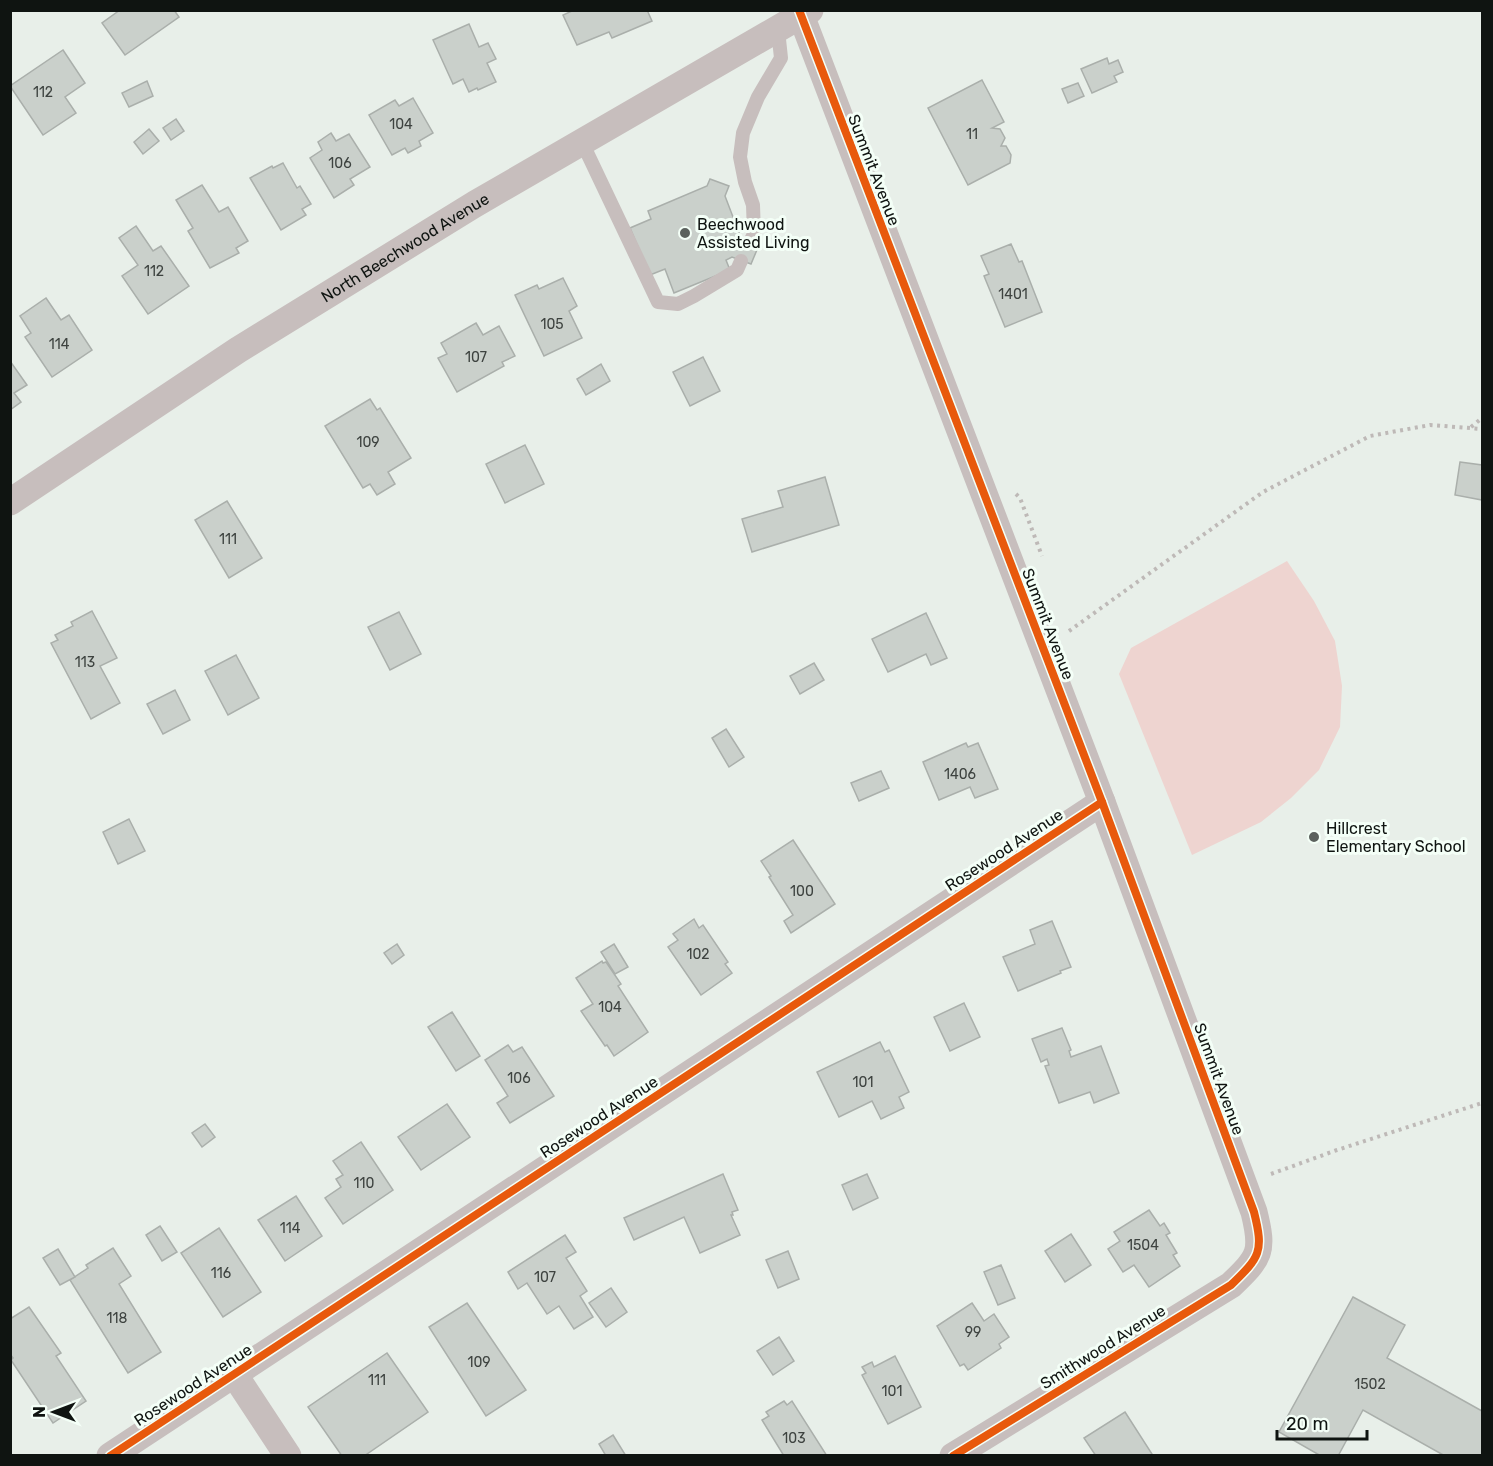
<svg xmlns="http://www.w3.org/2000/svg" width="1493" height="1466" viewBox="0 0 1493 1466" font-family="Rubik,sans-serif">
  <rect width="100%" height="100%" fill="#e8efe9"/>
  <!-- green -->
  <polygon fill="#eed4d0" points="1287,561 1314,601 1335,641 1342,686 1340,727 1319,770 1291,798 1261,822 1192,855 1119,674 1131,648"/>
  <!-- building -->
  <g fill="#cad0cb" stroke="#aaafab" stroke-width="1.5">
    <polygon points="120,10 174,10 179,17 125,55 102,23"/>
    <polygon points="574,10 647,10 652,21 612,38 609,32 577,45 563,15"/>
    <polygon points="469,24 479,47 488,43 496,59 487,63 496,82 478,90 477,88 469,92 463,79 453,84 433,40"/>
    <polygon points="63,50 85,83 65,97 76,113 43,135 10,86"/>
    <polygon points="1107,58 1109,64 1118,60 1123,72 1114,76 1117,82 1092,93 1081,69"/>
    <polygon points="982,80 1004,122 992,128 1000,129 1005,138 1001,146 1006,146 1011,155 1010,163 968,185 928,108"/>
    <polygon points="147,81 153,96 129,107 122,93"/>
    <polygon points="1078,83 1084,96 1068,103 1062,89"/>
    <polygon points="413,98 433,133 419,141 421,146 408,153 405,148 392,155 369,115 395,100 399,106"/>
    <polygon points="176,119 184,131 171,140 163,128"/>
    <polygon points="149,129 159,141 143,154 134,142"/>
    <polygon points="331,133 336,141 349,134 370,167 350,179 354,185 334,198 310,158 322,150 318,142"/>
    <polygon points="283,163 297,188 300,186 311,204 302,209 306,215 281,230 250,178 272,166 273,168"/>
    <polygon points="710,179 729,186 725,196 741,238 759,245 751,264 732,257 726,260 730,270 674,293 665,269 650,275 630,228 651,219 648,211 707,186"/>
    <polygon points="202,185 219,212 228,207 248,241 236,248 239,253 210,268 188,231 193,228 176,200"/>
    <polygon points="136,226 153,251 161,246 189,286 148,314 122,276 138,265 119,238"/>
    <polygon points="1011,244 1019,262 1022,261 1042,312 1005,327 984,276 989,274 981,256"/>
    <polygon points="563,278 577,306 569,311 582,338 544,356 515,295 537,285 539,289"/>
    <polygon points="46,298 61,320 69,315 92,350 52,377 25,337 31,333 20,316"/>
    <polygon points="476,323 483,335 499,326 515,356 502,362 504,366 457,392 438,358 447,354 441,343"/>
    <polygon points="703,357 720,391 690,406 673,372"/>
    <polygon points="10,361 27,385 14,393 21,402 10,410"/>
    <polygon points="601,364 610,381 586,395 577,379"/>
    <polygon points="370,399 377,410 380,408 411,458 388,472 395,484 377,495 370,484 363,488 325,426"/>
    <polygon points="525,445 544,484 505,503 486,464"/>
    <polygon points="1460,462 1482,465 1482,500 1455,495"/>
    <polygon points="825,477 839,525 752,552 742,519 783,507 778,491"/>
    <polygon points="227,501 262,558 229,578 195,520"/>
    <polygon points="92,611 117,658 100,666 120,703 91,719 51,643 58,640 55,635 73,626 71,622"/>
    <polygon points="399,612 421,654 390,670 368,627"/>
    <polygon points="926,613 947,658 931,665 926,654 888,672 872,639"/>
    <polygon points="236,655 259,698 228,715 205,671"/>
    <polygon points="814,663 824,680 800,694 790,676"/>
    <polygon points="175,690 190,720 163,734 147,704"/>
    <polygon points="726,729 744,757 729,767 712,738"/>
    <polygon points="966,743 968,747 978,743 998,789 975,798 970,787 939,800 923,762"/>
    <polygon points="881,771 889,788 859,801 851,783"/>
    <polygon points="129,819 145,851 118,864 103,832"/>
    <polygon points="793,840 835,904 791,933 784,921 793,915 769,877 771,876 761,861"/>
    <polygon points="694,919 699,928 703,925 728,962 725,964 732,973 701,995 668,947 678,940 673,934"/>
    <polygon points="1052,921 1071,967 1060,971 1061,973 1018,991 1003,957 1035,944 1030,930"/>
    <polygon points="397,944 404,955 392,964 384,953"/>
    <polygon points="614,944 628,967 615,974 601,952"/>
    <polygon points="602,961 603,963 606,962 621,984 618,986 648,1032 614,1056 607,1045 605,1046 581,1011 593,1004 576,978"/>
    <polygon points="964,1003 980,1037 950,1051 934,1017"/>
    <polygon points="452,1012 480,1056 456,1071 428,1027"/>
    <polygon points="1062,1028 1071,1050 1069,1051 1071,1057 1101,1046 1119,1093 1094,1103 1090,1092 1059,1103 1045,1066 1049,1065 1047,1059 1041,1062 1032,1039"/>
    <polygon points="880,1042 885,1052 889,1050 909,1092 899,1097 904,1108 881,1119 872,1101 839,1117 817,1072"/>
    <polygon points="508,1045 513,1052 522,1047 554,1096 510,1123 497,1103 508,1096 485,1060"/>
    <polygon points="447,1104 470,1137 421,1170 398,1137"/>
    <polygon points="205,1124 215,1137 202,1147 192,1133"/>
    <polygon points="361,1142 393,1190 343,1224 325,1198 341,1187 336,1179 343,1175 333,1161"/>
    <polygon points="723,1174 738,1210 732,1212 733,1215 731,1215 740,1235 700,1253 684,1217 634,1240 624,1218"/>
    <polygon points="867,1174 878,1198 853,1210 842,1185"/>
    <polygon points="296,1196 322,1236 285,1261 258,1220"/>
    <polygon points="1149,1210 1160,1226 1164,1223 1170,1233 1166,1235 1177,1253 1173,1255 1180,1266 1149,1287 1134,1265 1123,1272 1108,1249 1120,1241 1114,1232"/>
    <polygon points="160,1226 177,1252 162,1261 146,1235"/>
    <polygon points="219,1228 261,1292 223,1317 181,1253"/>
    <polygon points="1071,1234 1091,1265 1065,1282 1045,1251"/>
    <polygon points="565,1235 576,1252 566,1258 587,1291 580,1296 593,1317 574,1329 559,1306 547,1314 527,1283 518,1289 508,1272"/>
    <polygon points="113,1248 131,1276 119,1284 161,1352 128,1373 70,1280 88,1268 86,1265"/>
    <polygon points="58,1249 75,1277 60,1285 43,1258"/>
    <polygon points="788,1251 799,1279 778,1288 766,1260"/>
    <polygon points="1001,1265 1015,1298 998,1305 984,1272"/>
    <polygon points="611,1288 627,1312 606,1327 589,1303"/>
    <polygon points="1353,1297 1405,1325 1387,1358 1482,1411 1482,1456 1445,1456 1363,1410 1338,1456 1321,1456 1279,1432"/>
    <polygon points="467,1303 526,1390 486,1416 429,1327"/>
    <polygon points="972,1303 984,1321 994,1314 1009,1337 999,1344 1001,1348 968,1370 964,1364 960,1366 937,1326"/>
    <polygon points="29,1307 61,1353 56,1356 86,1401 53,1423 11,1360 13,1358 10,1354 10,1319"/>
    <polygon points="779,1337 794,1361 773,1375 757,1351"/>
    <polygon points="387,1353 428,1412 364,1456 342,1456 308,1407"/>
    <polygon points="895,1356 921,1407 888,1424 862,1375 866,1373 862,1367 872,1362 874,1367"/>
    <polygon points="784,1401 787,1405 792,1401 827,1456 784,1456 762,1420 769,1416 766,1412"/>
    <polygon points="1125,1412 1152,1454 1149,1456 1096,1456 1084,1438"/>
    <polygon points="613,1435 626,1456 606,1456 599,1444"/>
  </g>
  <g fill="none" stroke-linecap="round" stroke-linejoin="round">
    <!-- path -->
    <g stroke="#beb9b7" stroke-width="4" stroke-dasharray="3 4.5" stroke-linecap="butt">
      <polyline points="1471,427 1482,418"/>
      <polyline points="1016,494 1020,498 1042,556"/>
      <polyline points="1069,631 1263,492 1370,436 1430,425 1482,429"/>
      <polyline points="1271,1174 1337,1150 1482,1103"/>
    </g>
    <!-- service -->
    <g stroke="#c7bebd" stroke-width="14">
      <polyline points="582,142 658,302 678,304 694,296 737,270 741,261"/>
      <polyline points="750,242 754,234 753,205 745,182 740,157 743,133 758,97 781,58 778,30"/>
    </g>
    <!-- minor -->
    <g stroke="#c7bebd" stroke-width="27">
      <path d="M799,10L1102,802L1254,1212C1264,1252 1260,1257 1231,1285L953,1456"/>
      <path id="s1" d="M10,502L238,350L475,204L810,10"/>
      <polyline points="234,1374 288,1456"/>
      <polyline points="110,1456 1102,802"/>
    </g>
    <defs>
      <g id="cycleway">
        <path d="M799,10L1102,802L1254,1212C1264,1252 1260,1257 1231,1285L953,1456"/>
        <polyline points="110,1456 1102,802"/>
      </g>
    </defs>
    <!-- cycleway casing -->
    <use href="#cycleway" stroke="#f4fff7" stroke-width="11"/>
    <!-- cycleway -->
    <use href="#cycleway" stroke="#e8590c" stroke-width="8"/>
  </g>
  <!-- markers -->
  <g fill="#5b615d" stroke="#f4fff7" stroke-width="2">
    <circle cx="685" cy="233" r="6"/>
    <circle cx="1314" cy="837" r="6"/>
  </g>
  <g text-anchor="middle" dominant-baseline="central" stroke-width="6" stroke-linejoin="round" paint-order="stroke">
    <!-- number labels -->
    <g font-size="14" fill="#3e4340">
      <text x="43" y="92">112</text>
      <text x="401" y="124">104</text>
      <text x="972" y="134">11</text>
      <text x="340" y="163">106</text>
      <text x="154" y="271">112</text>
      <text x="1013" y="294">1401</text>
      <text x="552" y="324">105</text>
      <text x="59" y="344">114</text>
      <text x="476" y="357">107</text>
      <text x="368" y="442">109</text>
      <text x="228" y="539">111</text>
      <text x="85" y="662">113</text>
      <text x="960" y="774">1406</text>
      <text x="802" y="891">100</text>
      <text x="698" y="954">102</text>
      <text x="610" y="1007">104</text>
      <text x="519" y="1078">106</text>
      <text x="863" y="1082">101</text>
      <text x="364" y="1183">110</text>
      <text x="290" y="1228">114</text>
      <text x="1143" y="1245">1504</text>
      <text x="221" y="1273">116</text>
      <text x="545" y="1277">107</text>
      <text x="117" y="1318">118</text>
      <text x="973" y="1332">99</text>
      <text x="479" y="1362">109</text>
      <text x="377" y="1380">111</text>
      <text x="1370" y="1384">1502</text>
      <text x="892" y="1391">101</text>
      <text x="794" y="1438">103</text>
    </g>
    <!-- street labels -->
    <g font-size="16" fill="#0f1411" stroke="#f4fff7">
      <text transform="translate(874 170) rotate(69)">Summit Avenue</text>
      <text stroke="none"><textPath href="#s1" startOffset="470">North Beechwood Avenue</textPath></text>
      <text transform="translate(1048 624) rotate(69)">Summit Avenue</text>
      <text transform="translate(1004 850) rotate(-33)">Rosewood Avenue</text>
      <text transform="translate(1219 1079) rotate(70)">Summit Avenue</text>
      <text transform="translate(599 1117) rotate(-33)">Rosewood Avenue</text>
      <text transform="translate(1103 1347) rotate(-32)">Smithwood Avenue</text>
      <text transform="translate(193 1385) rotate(-33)">Rosewood Avenue</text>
    </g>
    <!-- poi labels -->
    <g font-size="16" fill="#0f1411" stroke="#f4fff7" text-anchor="start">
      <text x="697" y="224">Beechwood<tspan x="697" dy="18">Assisted Living</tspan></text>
      <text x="1326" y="828">Hillcrest<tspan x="1326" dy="18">Elementary School</tspan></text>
    </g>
  </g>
  <!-- border -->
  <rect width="1493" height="1466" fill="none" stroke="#0f1411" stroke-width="24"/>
  <!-- north arrow -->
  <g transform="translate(54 1412) rotate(270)" stroke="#f4fff7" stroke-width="4.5" paint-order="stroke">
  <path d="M0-4.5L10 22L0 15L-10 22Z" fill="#0f1411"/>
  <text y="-9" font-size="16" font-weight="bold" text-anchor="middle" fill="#0f1411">N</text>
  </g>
  <!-- scale -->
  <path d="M1277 1430v9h90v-9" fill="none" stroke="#0f1411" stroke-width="3"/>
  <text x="1286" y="1430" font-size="18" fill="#0f1411" stroke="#f4fff7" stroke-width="4.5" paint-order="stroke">20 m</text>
</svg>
